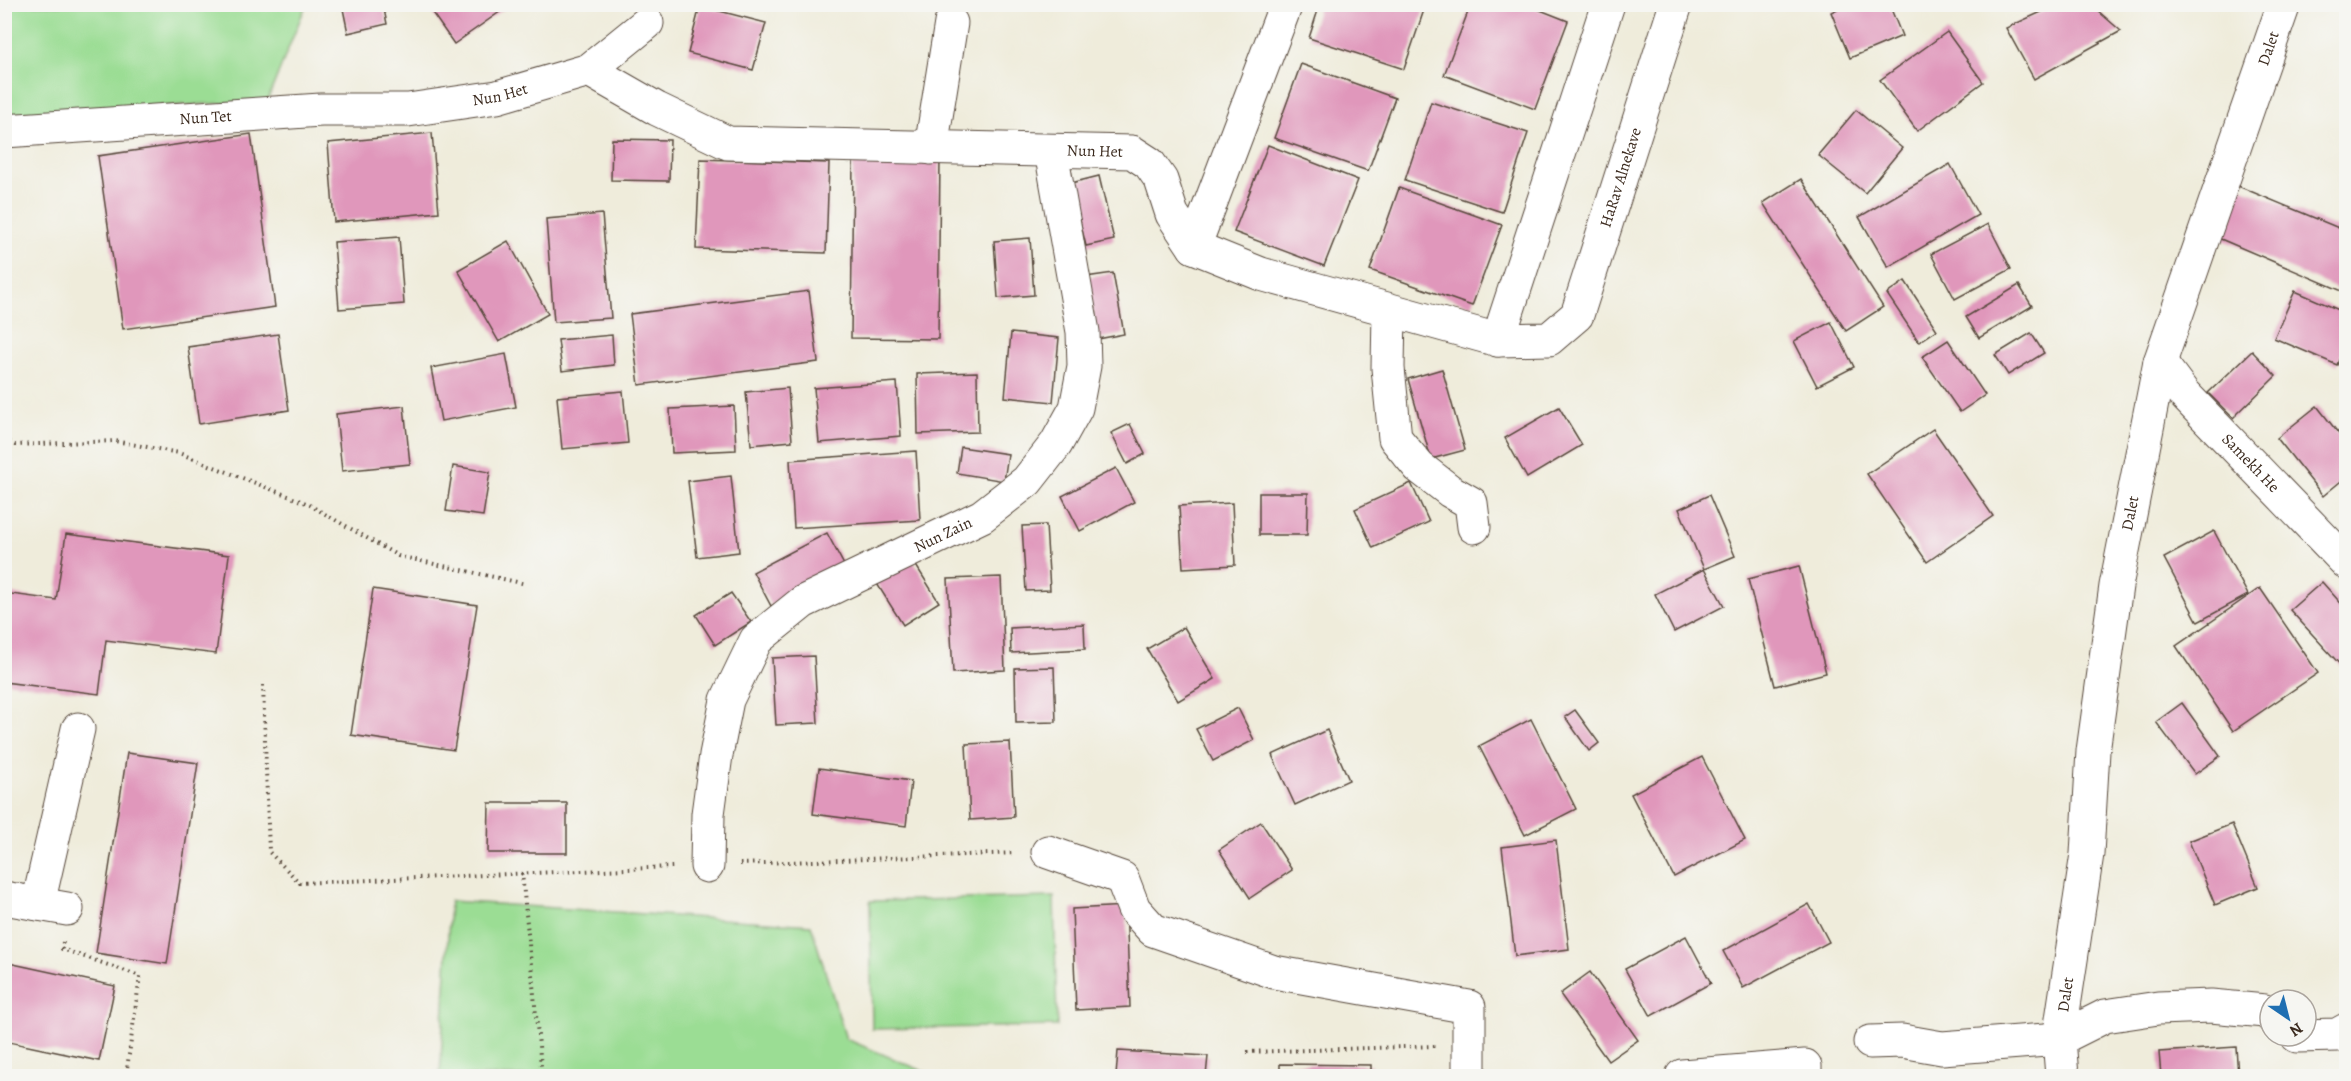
<svg xmlns="http://www.w3.org/2000/svg" width="2351" height="1081" viewBox="0 0 2351 1081" font-family="Alegreya,serif">
  <rect width="100%" height="100%" fill="#f6f6f2"/>
  <filter id="ink" filterUnits="userSpaceOnUse"><feTurbulence type="fractalNoise" baseFrequency=".0167" numOctaves="2"/><feDisplacementMap in="SourceGraphic" scale="12" xChannelSelector="R" yChannelSelector="G"/><feConvolveMatrix kernelMatrix="1 2 1 2 8 2 1 2 1" color-interpolation-filters="sRGB"/></filter>
  <filter id="wash" filterUnits="userSpaceOnUse"><feTurbulence type="fractalNoise" baseFrequency=".008" numOctaves="4" result="noise"/><feDisplacementMap in="SourceGraphic" scale="24" xChannelSelector="R" yChannelSelector="G"/><feGaussianBlur stdDeviation="1.35" result="paint"/><feColorMatrix in="noise" values="0 0 0 0 0 0 0 0 0 0 0 0 0 0 0 0 0 1.4 0 .05"/><feComposite in="paint" operator="in"/></filter>
  <g filter="url(#wash)">
    <rect width="100%" height="100%" fill="#efecdb"/>
    <!-- green -->
    <g fill="#9bdd94" stroke="#6b8459" stroke-width="1.5">
      <polygon points="4,5 306,5 267,101 5,114"/>
      <polygon points="1054,897 1057,1026 872,1029 870,901"/>
      <polygon points="450,901 811,925 846,1039 935,1076 440,1076"/>
    </g>
    <g id="blocks">
      <!-- building -->
      <g fill="#e097bb">
        <polygon points="342,4 383,4 387,24 348,33"/>
        <polygon points="426,4 511,4 454,44"/>
        <polygon points="1320,4 1426,4 1404,69 1309,38"/>
        <polygon points="1471,4 1525,4 1568,21 1535,109 1444,75"/>
        <polygon points="1848,4 1889,4 1902,36 1850,58 1831,12"/>
        <polygon points="2059,4 2090,4 2121,31 2034,79 2006,28"/>
        <polygon points="700,6 766,23 753,70 688,53"/>
        <polygon points="1947,32 1983,82 1917,131 1880,80"/>
        <polygon points="1301,64 1395,98 1368,171 1274,138"/>
        <polygon points="1431,102 1528,133 1502,212 1405,180"/>
        <polygon points="1856,110 1902,148 1865,193 1818,155"/>
        <polygon points="432,133 439,212 334,222 328,143"/>
        <polygon points="251,134 275,307 123,329 98,156"/>
        <polygon points="612,139 670,140 669,181 611,180"/>
        <polygon points="1268,145 1358,180 1324,266 1234,232"/>
        <polygon points="853,157 940,158 938,339 851,338"/>
        <polygon points="700,159 829,163 826,253 696,249"/>
        <polygon points="1950,164 1978,215 1888,267 1859,217"/>
        <polygon points="1099,176 1114,240 1086,246 1071,183"/>
        <polygon points="1801,179 1883,307 1846,331 1763,203"/>
        <polygon points="2238,186 2346,231 2346,279 2342,291 2216,237"/>
        <polygon points="1399,188 1502,225 1472,306 1370,270"/>
        <polygon points="602,214 611,318 554,322 546,219"/>
        <polygon points="1988,224 2011,269 1955,299 1931,254"/>
        <polygon points="399,237 404,304 339,309 334,242"/>
        <polygon points="1030,238 1034,295 998,298 994,241"/>
        <polygon points="508,241 548,314 499,342 458,270"/>
        <polygon points="1113,273 1124,334 1098,339 1086,277"/>
        <polygon points="1905,281 1937,330 1919,342 1887,294"/>
        <polygon points="2019,285 2032,306 1979,338 1966,317"/>
        <polygon points="809,291 818,362 639,385 630,314"/>
        <polygon points="2295,291 2346,313 2346,342 2337,365 2274,338"/>
        <polygon points="1831,322 1854,367 1817,386 1794,341"/>
        <polygon points="1011,333 1059,338 1053,402 1005,397"/>
        <polygon points="2031,333 2044,353 2008,375 1995,355"/>
        <polygon points="278,334 289,410 199,424 188,347"/>
        <polygon points="612,335 614,365 562,371 558,340"/>
        <polygon points="1948,340 1985,395 1960,412 1922,357"/>
        <polygon points="2252,351 2276,376 2233,418 2208,393"/>
        <polygon points="506,354 516,407 441,421 431,368"/>
        <polygon points="1442,369 1465,450 1431,459 1408,379"/>
        <polygon points="977,372 978,432 918,434 917,374"/>
        <polygon points="897,382 901,436 819,443 814,388"/>
        <polygon points="788,388 792,441 751,445 746,392"/>
        <polygon points="623,391 628,443 562,449 557,397"/>
        <polygon points="404,406 410,464 342,471 336,414"/>
        <polygon points="734,406 736,450 672,453 670,409"/>
        <polygon points="2317,406 2346,443 2346,477 2323,496 2277,438"/>
        <polygon points="1559,407 1582,445 1527,478 1505,438"/>
        <polygon points="1130,424 1145,454 1127,464 1111,433"/>
        <polygon points="1933,429 1993,516 1927,562 1867,474"/>
        <polygon points="961,447 1008,454 1004,481 957,473"/>
        <polygon points="916,451 920,520 794,528 790,460"/>
        <polygon points="453,466 490,472 483,516 446,511"/>
        <polygon points="1116,468 1134,502 1080,531 1062,496"/>
        <polygon points="731,476 739,552 697,557 688,481"/>
        <polygon points="1411,483 1429,522 1373,548 1355,509"/>
        <polygon points="1259,493 1308,493 1307,535 1259,535"/>
        <polygon points="1709,495 1735,556 1704,569 1679,509"/>
        <polygon points="1232,503 1235,565 1183,568 1179,506"/>
        <polygon points="1046,525 1050,590 1026,591 1022,526"/>
        <polygon points="2214,531 2248,595 2198,622 2164,558"/>
        <polygon points="827,533 845,567 771,606 753,572"/>
        <polygon points="66,534 229,555 216,654 106,640 99,694 4,682 4,593 56,600"/>
        <polygon points="910,556 939,602 903,625 874,579"/>
        <polygon points="1799,566 1826,673 1775,686 1748,579"/>
        <polygon points="1704,569 1724,606 1674,632 1655,594"/>
        <polygon points="1001,577 1005,670 953,673 948,579"/>
        <polygon points="2322,582 2346,609 2346,667 2344,669 2290,610"/>
        <polygon points="2260,588 2318,673 2233,731 2176,646"/>
        <polygon points="373,589 477,605 454,750 351,735"/>
        <polygon points="731,593 751,622 715,645 696,615"/>
        <polygon points="1084,624 1085,649 1011,653 1010,628"/>
        <polygon points="1184,627 1215,679 1178,701 1147,649"/>
        <polygon points="814,656 818,723 776,725 772,658"/>
        <polygon points="1054,667 1056,722 1016,723 1015,668"/>
        <polygon points="2182,703 2220,756 2195,774 2156,722"/>
        <polygon points="1238,708 1254,740 1213,761 1196,729"/>
        <polygon points="1575,710 1599,743 1589,751 1565,717"/>
        <polygon points="1531,719 1576,809 1525,835 1479,746"/>
        <polygon points="1327,730 1349,780 1295,805 1272,755"/>
        <polygon points="1010,742 1014,817 970,820 966,744"/>
        <polygon points="127,753 198,763 167,964 96,953"/>
        <polygon points="1702,757 1745,840 1674,877 1631,794"/>
        <polygon points="819,768 911,781 906,826 813,814"/>
        <polygon points="489,803 567,803 567,853 488,853"/>
        <polygon points="1261,822 1292,870 1250,898 1219,850"/>
        <polygon points="2232,824 2258,887 2215,905 2189,841"/>
        <polygon points="1556,840 1569,949 1515,956 1502,847"/>
        <polygon points="1809,904 1829,942 1743,988 1723,951"/>
        <polygon points="1126,906 1130,1007 1076,1010 1072,909"/>
        <polygon points="1686,936 1711,983 1651,1016 1625,969"/>
        <polygon points="4,962 115,986 99,1061 4,1041"/>
        <polygon points="1590,972 1638,1040 1608,1061 1560,994"/>
        <polygon points="2236,1047 2238,1076 2161,1076 2159,1052"/>
        <polygon points="1118,1051 1208,1056 1206,1076 1116,1076"/>
        <polygon points="1280,1064 1371,1065 1371,1076 1280,1076"/>
      </g>
    </g>
  </g>
  <g filter="url(#ink)">
    <use href="#blocks" fill-opacity="0" stroke="#56473a" stroke-width="1.5"/>
    <g fill="none" stroke-linecap="round" stroke-linejoin="round">
      <defs>
        <g id="minor">
          <path id="s1" d="M589,70L657,109L728,143L1132,152L1149,163L1161,180L1172,214L1194,247L1261,274L1498,340L1549,339L1577,315L1676,4"/>
          <path id="s2" d="M4,131L321,110H408L497,97L589,70L647,23"/>
          <polyline points="931,148 951,23"/>
          <polyline points="1194,247 1286,4"/>
          <polyline points="1389,311 1388,368 1395,438 1419,467 1450,491 1471,503 1474,527"/>
          <polyline points="1498,340 1608,4"/>
          <path id="s3" d="M2160,362L2184,394L2346,562"/>
          <polyline points="1048,852 1122,878 1134,909 1153,930 1274,972 1469,1007 1469,1076"/>
          <path id="s4" d="M707,866L708,814L716,755L727,700L756,640L803,602L982,516L1027,481L1056,444L1076,408L1084,366L1083,332L1051,151"/>
          <polyline points="4,898 67,909"/>
          <polyline points="38,904 78,729"/>
          <polyline points="2297,1036 2337,1035 2346,1030"/>
          <polyline points="1870,1042 1902,1041 1942,1048 2059,1039 2105,1016 2158,1008 2211,1006 2265,1011 2270,1015"/>
          <polyline points="1682,1076 1805,1066 1805,1076"/>
          <path id="s5" d="M2062,1076L2059,1039L2087,854L2093,751L2116,586L2160,362L2284,4"/>
        </g>
      </defs>
      <!-- minor casing -->
      <use href="#minor" stroke="#56473a" stroke-width="35"/>
      <!-- path -->
      <g stroke="#56473a" stroke-width="4" stroke-dasharray="1.5 4.5" stroke-linecap="butt">
        <polyline points="4,439 15,445 115,441 179,453 306,503 398,556 526,584"/>
        <polyline points="263,685 269,852 300,883 673,867"/>
        <polyline points="740,864 1015,853"/>
        <polyline points="522,873 542,1076"/>
        <polyline points="63,942 62,949 140,976 126,1076"/>
        <polyline points="1247,1052 1435,1046"/>
      </g>
      <!-- minor -->
      <use href="#minor" stroke="#fff" stroke-width="33"/>
    </g>
  </g>
  <g text-anchor="middle" dominant-baseline="central" stroke-width="4.5" stroke-linejoin="round" paint-order="stroke">
    <!-- street labels -->
    <g font-size="16" fill="#3b2a1e" stroke="#f6f6f2">
      <text stroke="none"><textPath href="#s5" startOffset="1054">Dalet</textPath></text>
      <text stroke="none"><textPath href="#s2" startOffset="498">Nun Het</textPath></text>
      <text stroke="none"><textPath href="#s2" startOffset="202">Nun Tet</textPath></text>
      <text stroke="none"><textPath href="#s1" startOffset="524">Nun Het</textPath></text>
      <text stroke="none"><textPath href="#s1" startOffset="1228">HaRav Alnekave</textPath></text>
      <text stroke="none"><textPath href="#s3" startOffset="136">Samekh He</textPath></text>
      <text stroke="none"><textPath href="#s5" startOffset="568">Dalet</textPath></text>
      <text stroke="none"><textPath href="#s4" startOffset="450">Nun Zain</textPath></text>
      <text stroke="none"><textPath href="#s5" startOffset="82">Dalet</textPath></text>
    </g>
  </g>
  <!-- margin -->
  <rect width="2351" height="1081" fill="none" stroke="#f6f6f2" stroke-width="24"/>
  <!-- north arrow -->
  <g transform="translate(2288 1018) rotate(145)"><circle r="28" fill="#f6f6f2" stroke="#aba49d" stroke-width="1.5"/>
  <path d="M0-4.5L10 22L0 15L-10 22Z" fill="#1f6fb2"/>
  <text y="-9" font-size="16" font-weight="bold" text-anchor="middle" fill="#3b2a1e">N</text>
  </g>
</svg>
